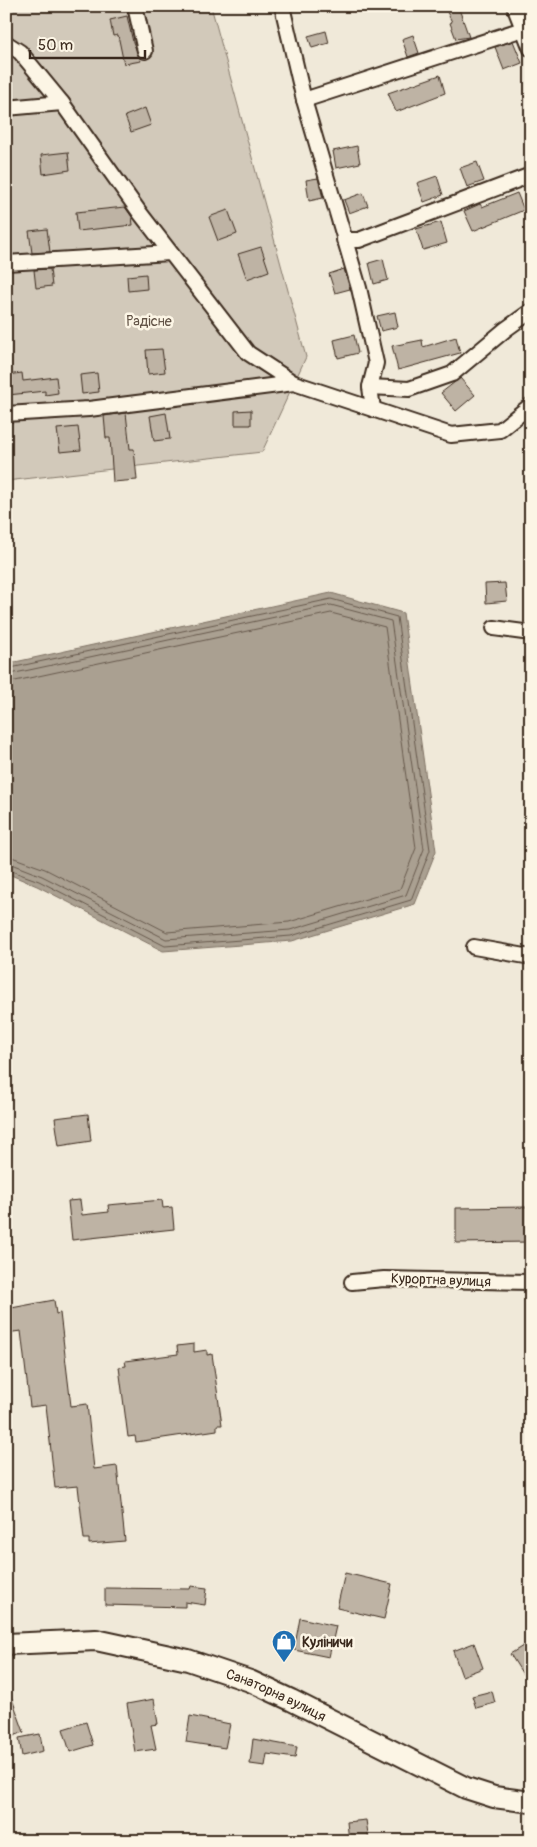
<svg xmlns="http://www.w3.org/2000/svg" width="537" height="1847" viewBox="0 0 537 1847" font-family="Pangolin,sans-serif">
  <rect width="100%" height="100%" fill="#f0e9d9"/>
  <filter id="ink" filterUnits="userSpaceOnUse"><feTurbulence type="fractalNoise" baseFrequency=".02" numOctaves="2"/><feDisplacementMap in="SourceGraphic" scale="10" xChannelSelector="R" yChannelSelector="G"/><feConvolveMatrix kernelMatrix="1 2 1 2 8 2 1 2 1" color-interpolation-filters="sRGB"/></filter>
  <g filter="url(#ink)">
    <!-- green -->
    <polygon fill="#d2c9ba" stroke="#867a6c" points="6,6 211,6 306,357 262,452 6,481"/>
    <!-- water -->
    <polygon fill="#aaa091" stroke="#7e7163" points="331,593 403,613 436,851 415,904 292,941 163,951 37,886 6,873 6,664"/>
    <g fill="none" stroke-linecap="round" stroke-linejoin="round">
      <!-- shore -->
      <g stroke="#67594c" stroke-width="1">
        <polyline points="6,669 331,599 397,617 430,850 411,900 291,936 165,946 39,881 6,869"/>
        <polyline points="6,675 331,605 391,621 424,849 406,895 290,930 166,939 42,876 6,862"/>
        <polyline points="6,683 331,613 385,627 416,848 400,889 289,922 167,932 45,869 6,855"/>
      </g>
    </g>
    <!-- building -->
    <g fill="#beb3a4" stroke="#3b2a1e">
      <polygon points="444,6 458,6 469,37 456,39 450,23 452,22"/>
      <polygon points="127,16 133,42 141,61 124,64 118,35 113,36 110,20"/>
      <polygon points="326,31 329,43 312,48 308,36"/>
      <polygon points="413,35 419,53 408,57 402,39"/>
      <polygon points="513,41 522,63 504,70 495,47"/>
      <polygon points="440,75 445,93 396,112 388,93"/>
      <polygon points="145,108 151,125 131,132 125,116"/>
      <polygon points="357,146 360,163 336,168 333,151"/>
      <polygon points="68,152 70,170 43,174 41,155"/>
      <polygon points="477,162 484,181 467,187 460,168"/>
      <polygon points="437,176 443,195 424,202 417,183"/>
      <polygon points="318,178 323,198 309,201 306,180"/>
      <polygon points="363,193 368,206 349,213 344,200"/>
      <polygon points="517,193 524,210 473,231 464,211 480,204 482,207"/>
      <polygon points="125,207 132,217 133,225 78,231 76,212"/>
      <polygon points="228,210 237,234 218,241 209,217"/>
      <polygon points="441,222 447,243 423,250 416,229"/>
      <polygon points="47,229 50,252 32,253 29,231"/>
      <polygon points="261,247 269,271 247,279 238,254"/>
      <polygon points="383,259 388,280 374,284 369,263"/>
      <polygon points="50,269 52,286 36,288 34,270"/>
      <polygon points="344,269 350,289 335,293 329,274"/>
      <polygon points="146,274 147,289 128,291 127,276"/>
      <polygon points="395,312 398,327 381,331 377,316"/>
      <polygon points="354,335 358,353 338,358 334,340"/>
      <polygon points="456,337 460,353 398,370 392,346 422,340 423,347"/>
      <polygon points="162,349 165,372 148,374 146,350"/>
      <polygon points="22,373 23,381 56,377 58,393 45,395 45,391 8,395 6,375"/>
      <polygon points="97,373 99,392 82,394 80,375"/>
      <polygon points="460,378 475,395 456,411 441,393"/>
      <polygon points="251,410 251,425 235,425 235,411"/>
      <polygon points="126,413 130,449 134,449 137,480 113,482 110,438 106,438 104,416"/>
      <polygon points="166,413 170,439 154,441 150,416"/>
      <polygon points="78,427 81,450 60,452 57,429"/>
      <polygon points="505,583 507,601 486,603 485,584"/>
      <polygon points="88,1114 91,1141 59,1146 55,1118"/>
      <polygon points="80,1200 82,1215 109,1212 108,1205 162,1200 163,1208 172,1207 174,1229 72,1240 68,1201"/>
      <polygon points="531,1207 531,1242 456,1243 456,1208"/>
      <polygon points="54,1300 56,1314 60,1313 71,1406 87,1404 94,1469 117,1466 125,1541 89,1544 89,1539 84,1539 78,1486 55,1488 46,1405 30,1407 21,1331 6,1333 6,1309"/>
      <polygon points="194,1344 194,1352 207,1350 207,1355 212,1354 222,1425 217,1425 217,1430 136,1442 135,1436 128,1437 119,1367 126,1366 125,1361 178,1354 177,1346"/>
      <polygon points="345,1573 392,1584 384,1619 337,1608"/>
      <polygon points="191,1586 207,1588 205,1605 185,1602 185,1607 105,1605 105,1588 190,1589"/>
      <polygon points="300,1618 336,1626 329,1657 294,1650"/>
      <polygon points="531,1641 531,1687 510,1654"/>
      <polygon points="474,1643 483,1668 462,1676 453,1651"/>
      <polygon points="8,1688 24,1732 6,1739 6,1689"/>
      <polygon points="492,1691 495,1703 476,1708 472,1696"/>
      <polygon points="154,1699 158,1724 151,1725 156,1749 135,1752 127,1704"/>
      <polygon points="190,1716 230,1724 225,1748 186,1742"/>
      <polygon points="86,1722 93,1745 70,1752 63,1729"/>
      <polygon points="40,1734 43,1751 22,1756 19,1738"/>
      <polygon points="253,1739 297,1747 295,1758 267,1754 265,1766 250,1764"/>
      <polygon points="366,1820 369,1841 349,1841 347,1822"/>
    </g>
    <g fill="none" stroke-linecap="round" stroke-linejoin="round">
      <defs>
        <g id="street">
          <polyline points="135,6 145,51"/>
          <polyline points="282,6 304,100 359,288 376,363 370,387 373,409"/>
          <polyline points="514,6 531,49"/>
          <polyline points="6,43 20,52 62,103 140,213 248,353 294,383 451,435 500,430 531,405"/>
          <polyline points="304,100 523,29"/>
          <polyline points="6,108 62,103"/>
          <polyline points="344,240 359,240 531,175"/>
          <polyline points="6,263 170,253"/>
          <polyline points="370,387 409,389 452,374 506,329 531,311"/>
          <polyline points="6,414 89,409 294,383"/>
          <polyline points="494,628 531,633"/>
          <polyline points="474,947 531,957"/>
          <polyline points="352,1282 384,1279 531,1282"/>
        </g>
        <g id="secondary">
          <path id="s1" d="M6,1644L96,1640L188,1660L250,1681L291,1700L466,1788L494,1797L531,1802"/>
        </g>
      </defs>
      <!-- street casing -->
      <use href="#street" stroke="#3b2a1e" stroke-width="18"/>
      <!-- secondary casing -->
      <use href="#secondary" stroke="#3b2a1e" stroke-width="24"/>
      <!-- street -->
      <use href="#street" stroke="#fcf5e5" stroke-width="14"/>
      <!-- secondary -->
      <use href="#secondary" stroke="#fcf5e5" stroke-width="20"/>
    </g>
  </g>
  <!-- icons -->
  <defs>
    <symbol id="shop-pin" viewBox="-11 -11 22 30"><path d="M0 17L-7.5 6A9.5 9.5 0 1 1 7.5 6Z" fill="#1f6fb2" stroke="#fcf5e5"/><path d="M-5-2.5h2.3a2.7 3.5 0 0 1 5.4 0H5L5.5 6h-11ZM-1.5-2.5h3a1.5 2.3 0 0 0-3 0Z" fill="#fff"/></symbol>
  </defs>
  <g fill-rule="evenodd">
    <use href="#shop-pin" x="270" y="1628" width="28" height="38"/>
  </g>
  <g text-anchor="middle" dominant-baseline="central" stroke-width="5" stroke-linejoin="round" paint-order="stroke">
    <!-- park labels -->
    <g font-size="14" fill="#615245" stroke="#fcf5e5">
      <text x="149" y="321">Радісне</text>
    </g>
    <!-- street labels -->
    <g font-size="14" fill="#3b2a1e" stroke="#fcf5e5">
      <text transform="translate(441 1280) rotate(2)">Курортна вулиця</text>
      <text stroke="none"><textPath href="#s1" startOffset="279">Санаторна вулиця</textPath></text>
    </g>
    <!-- poi labels -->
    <g font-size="14" font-weight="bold" fill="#3b2a1e" stroke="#fcf5e5" text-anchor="start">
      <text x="302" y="1642">Куліничи</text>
    </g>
  </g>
  <!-- margin -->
  <rect width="537" height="1847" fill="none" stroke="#fcf5e5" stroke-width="25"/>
  <rect x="12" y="12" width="512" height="1822" fill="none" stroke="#3b2a1e" stroke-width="2" filter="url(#ink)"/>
  <!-- scale -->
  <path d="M30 50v8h115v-8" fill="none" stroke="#3b2a1e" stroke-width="2.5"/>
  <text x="38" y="50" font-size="15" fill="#3b2a1e" stroke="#fcf5e5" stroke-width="4" paint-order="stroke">50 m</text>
</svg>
